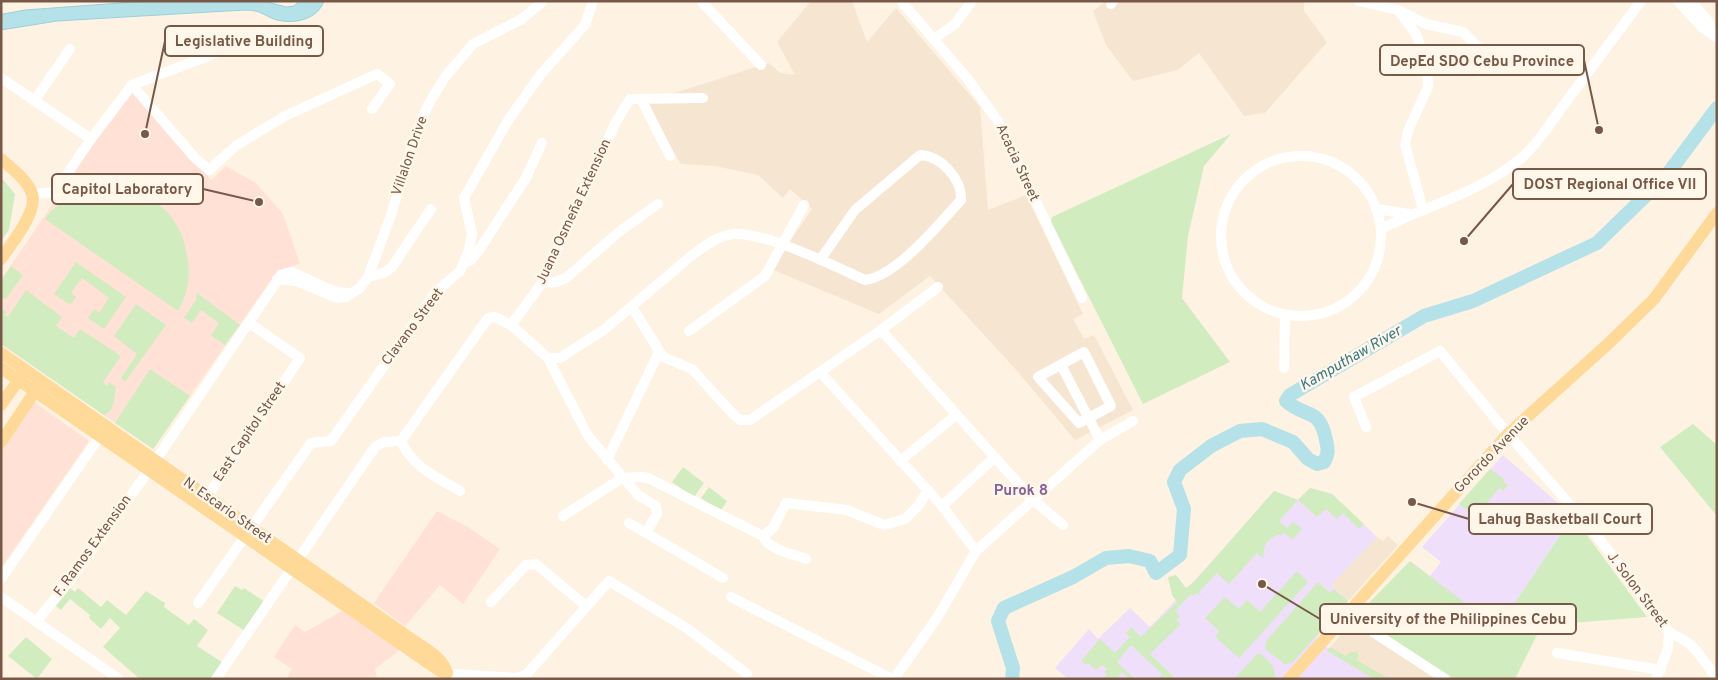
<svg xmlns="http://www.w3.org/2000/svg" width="1718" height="680" viewBox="0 0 1718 680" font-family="Overpass,sans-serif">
  <rect width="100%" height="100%" fill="#fef3e2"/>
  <!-- residential -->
  <g fill="#f6e5d0">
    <polygon points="811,1 852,1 867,42 896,8 980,107 988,210 1026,195 1083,314 1073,319 1084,339 1094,335 1133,410 1075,440 1018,372 930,276 879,314 771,269 812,209 790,189 783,198 758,175 715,166 681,164 643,103 769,63 780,73 795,75 777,42"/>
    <polygon points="1106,1 1304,1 1304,11 1327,42 1265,113 1244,116 1199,53 1178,70 1133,81 1106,45 1093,11"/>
    <polygon points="1388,536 1398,545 1348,601 1331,585 1377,537 1383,541"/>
    <polygon points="1355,617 1449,675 1455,679 1379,679 1329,649"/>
  </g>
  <!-- commercial -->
  <g fill="#ffe2d5">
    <polygon points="132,87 211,180 226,166 256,183 283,214 300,264 278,270 153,449 1,344 1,280"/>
    <polygon points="33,401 89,441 1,568 1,451"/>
    <polygon points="437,511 468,527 500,549 463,604 440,585 405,626 374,603"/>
    <polygon points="342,611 400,650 375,669 377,679 286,679 292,669 274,657 295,625 305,632"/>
  </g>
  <!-- education -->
  <g fill="#f0dffa">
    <polygon points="1503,455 1573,516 1498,628 1429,577 1441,562 1422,547"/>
    <polygon points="1310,488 1332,494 1377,537 1331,585 1348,601 1316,638 1333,652 1379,679 1068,679 1055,668 1089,629 1098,639 1130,608 1150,627 1209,565 1274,491 1298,500"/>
  </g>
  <!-- green -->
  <g fill="#d1edbf">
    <polygon points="1231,134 1204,166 1188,236 1182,298 1230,362 1143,404 1051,222 1052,217"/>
    <polygon points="1,177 15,194 9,230 1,241"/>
    <path d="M125,187C164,202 183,220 188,262C190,281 187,295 178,311L45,219C62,193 96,190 125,187Z"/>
    <polygon points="76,262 126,297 104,329 88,318 94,309 99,313 109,298 82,278 71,293 76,297 70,305 54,294"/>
    <polygon points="11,266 23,275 6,299 1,298 1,280"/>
    <path d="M26,290L62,317L56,326L74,338L80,329L121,356L103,382L107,386L109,382L116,387C113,398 117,409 104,415L1,344V308L7,312L5,315L8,317Z"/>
    <polygon points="197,293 240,325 225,345 211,336 219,323 201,310 192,323 184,318 196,300"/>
    <polygon points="136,304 166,325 125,382 121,378 137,354 114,336"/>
    <polygon points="150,369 190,396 153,449 115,423"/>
    <polygon points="1693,424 1717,445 1717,516 1660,447"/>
    <polygon points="683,467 704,483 694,497 672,482"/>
    <polygon points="1490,469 1504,479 1503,481 1508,485 1503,491 1499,488 1475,517 1459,504"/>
    <polygon points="709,487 727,501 720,512 701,498"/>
    <path d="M1310,488L1332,494L1364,524L1359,529L1343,513L1337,519L1326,509L1317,517L1298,500L1279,521L1287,528L1293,522L1302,529L1292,540L1286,534C1271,534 1261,544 1264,559L1257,553L1229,584L1217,573L1199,592L1202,597L1197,593L1193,596L1191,594L1175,611L1180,616L1176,620L1181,624L1150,654L1173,676L1171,679H1159L1162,674L1131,645L1117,662L1135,679H1130L1122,672L1117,679H1104L1107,675L1104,672L1107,669L1102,665L1096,670L1088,663L1086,665L1081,661L1100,639L1115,653L1130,637L1126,633L1131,627L1141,637L1177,602L1172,595L1168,577L1176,575L1186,588L1194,582L1274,491L1298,500Z"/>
    <polygon points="1573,516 1647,617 1545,625 1540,629 1515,679 1455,679 1355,617 1410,561 1498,628"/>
    <polygon points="1297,571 1308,582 1239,658 1215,637 1219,631 1205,618 1225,597 1239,609 1247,600 1260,612"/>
    <polygon points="1318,582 1330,593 1334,589 1348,601 1292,663 1285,664 1265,649 1266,641"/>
    <polygon points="235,586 242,590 244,588 265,602 245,631 217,613"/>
    <polygon points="69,587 75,592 78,588 101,607 107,600 126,615 146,591 165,603 164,607 189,625 194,619 208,630 197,646 222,662 211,679 140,679 103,647 120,628 110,618 101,629 89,618 90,615 70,599 61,610 55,605"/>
    <polygon points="26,637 52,659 37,679 8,656"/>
    <polygon points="1330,647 1346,656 1350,652 1357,652 1359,654 1357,660 1389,679 1374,679 1327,651"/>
    <path d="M1258,653C1267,657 1277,668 1275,679H1234Z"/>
  </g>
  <!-- water -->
  <path fill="#b5e1e9" stroke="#9ad1dc" d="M148,1H264L286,7L294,6L299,1H324C317,20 295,24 277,20C269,18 262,12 255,11C246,9 235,11 227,11L57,21L1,30V15L3,14L25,10Z"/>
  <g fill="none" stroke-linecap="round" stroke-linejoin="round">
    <!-- river -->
    <path stroke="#b5e1e9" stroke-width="14" d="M1012,679L1013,668L998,621L1004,608L1073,577L1106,558L1129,556L1150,561L1156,573L1180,555L1184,509L1174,482L1180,470L1211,446L1240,431L1262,429L1293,442L1308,459L1317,464L1324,462C1329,453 1328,449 1326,440C1319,406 1306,419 1286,401L1290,395L1424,316L1473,301L1597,243L1667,175L1717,108"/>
    <!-- minor -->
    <g stroke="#fff" stroke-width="10">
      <polyline points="701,1 761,65"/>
      <polyline points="901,1 967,78 997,120 1082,298"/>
      <polyline points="1359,1 1398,10 1426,24 1463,32 1480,49 1483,62 1478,72"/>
      <polyline points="1678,1 1702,27 1717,38"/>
      <polyline points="1691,1 1708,21 1713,34"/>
      <polyline points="1111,4 1113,1"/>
      <polyline points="1398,10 1416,34 1427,65 1428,87 1408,131 1405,144 1423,210"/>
      <polyline points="934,39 955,24 972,1"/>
      <polyline points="1,78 91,139"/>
      <polyline points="132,85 195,158 209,170 237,145 285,116 377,74 390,84 372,109"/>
      <polyline points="641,99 670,156"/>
      <polyline points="34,101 70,49"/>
      <circle cx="1301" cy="236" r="80"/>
      <polyline points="33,194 55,192 91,139 132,85 255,38"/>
      <polyline points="1376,209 1410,214"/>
      <path d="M1381,229C1424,207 1471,195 1511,166C1533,151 1548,127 1563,106C1589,71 1615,36 1641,1"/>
      <polyline points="466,262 471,260 479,250 526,178 542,143"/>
      <polyline points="368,277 384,273 392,267 431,209"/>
      <polyline points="277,279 296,281 337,298 346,297 360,288 368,277 391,215 417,129 428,105 445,77 473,44 522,19 543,1"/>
      <polyline points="542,283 556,282 566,278 620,231 658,204"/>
      <polyline points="632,307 663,357 692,369 731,412 740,420 750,420 881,330 938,287"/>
      <polyline points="511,325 542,283 616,122 630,99 703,98"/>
      <polyline points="881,330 1032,499 1063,525"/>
      <polyline points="689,331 765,276 804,205"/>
      <polygon points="1084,352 1111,406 1079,423 1038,377"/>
      <path d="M548,358H560L605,329L691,256C702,248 714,238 728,235C757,227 836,267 865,280C897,276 939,224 961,200C962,179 941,156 920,155L855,210L820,260"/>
      <polyline points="1061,365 1100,440"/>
      <polyline points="1284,368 1285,315"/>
      <polyline points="820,372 942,506 976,551"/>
      <polyline points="1366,427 1354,397 1440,351 1508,434 1595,533 1669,632 1687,642 1695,649 1717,678"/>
      <polyline points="401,441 488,318 495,317 511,325 548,358 588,436 638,495 656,506 657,514 646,533"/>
      <path d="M401,441C411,466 438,478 460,491"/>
      <polyline points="607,460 659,352"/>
      <polyline points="900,461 956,415"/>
      <polyline points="203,503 300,358 249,323"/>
      <polyline points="942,506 994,458"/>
      <path d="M563,516L622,478L643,477L648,478L763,536C768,550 794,554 806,559"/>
      <polyline points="629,523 723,578"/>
      <polyline points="763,536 773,528 786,503 847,510 884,525 905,519 919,505 928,490"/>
      <polyline points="1,579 100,436"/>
      <polyline points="1,597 119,679"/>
      <polyline points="731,597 892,679"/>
      <polyline points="491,602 526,565 536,564 586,606"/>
      <polyline points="198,603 311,443 331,441 436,292 460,271 469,250 472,234 464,198 509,119 541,74 585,25 593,1"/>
      <polyline points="1347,615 1445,679"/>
      <polyline points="36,622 72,578 149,470 281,275 292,272 331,290 351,294"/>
      <polyline points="1557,653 1661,670"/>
      <polyline points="450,676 455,674 516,678 526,675 609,581 688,629 747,674"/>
      <polyline points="216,679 375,447 384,442 401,441"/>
      <polyline points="894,679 937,618 976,551 1100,440 1133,421"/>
      <polyline points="1656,679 1668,649 1669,632"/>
    </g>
    <!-- major -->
    <g stroke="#ffd998" stroke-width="12">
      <path d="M1,159C11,168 28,180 32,194C38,212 11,244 1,259"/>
      <path d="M1,353L414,641C426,649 443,658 447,673"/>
      <polyline points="1,368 440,671 447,673"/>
      <polyline points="1,405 22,375"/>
      <polyline points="1,442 40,384"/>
      <polyline points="1289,679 1508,434 1609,343 1654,299 1717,213"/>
    </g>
  </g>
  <g text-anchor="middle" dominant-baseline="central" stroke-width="5" stroke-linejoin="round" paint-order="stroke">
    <!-- street labels -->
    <g font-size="14" fill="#785846" stroke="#fff7ea">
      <text transform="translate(410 156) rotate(-71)">Villalon Drive</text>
      <text transform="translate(1017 163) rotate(65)">Acacia Street</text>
      <text transform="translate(574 212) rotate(-65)">Juana Osmeña Extension</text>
      <text transform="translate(413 327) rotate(-53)">Clavano Street</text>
      <text transform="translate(250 432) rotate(-56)">East Capitol Street</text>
      <text transform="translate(1492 455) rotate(-46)">Gorordo Avenue</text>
      <text transform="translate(227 511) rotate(35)">N. Escario Street</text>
      <text transform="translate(93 546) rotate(-54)">F. Ramos Extension</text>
      <text transform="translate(1637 590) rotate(53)">J. Solon Street</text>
    </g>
    <!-- water labels -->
    <g font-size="15" font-style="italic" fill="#3b7986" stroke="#fff7ea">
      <text transform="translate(1351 359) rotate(-30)">Kamputhaw River</text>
    </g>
    <!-- neighbourhood labels -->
    <g font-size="15" font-weight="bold" fill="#88619c" stroke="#fff7ea">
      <text x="1021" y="491">Purok 8</text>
    </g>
  </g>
  <!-- callouts -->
  <path fill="none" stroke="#785846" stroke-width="2" d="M145 134L165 41M1599 130L1584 60M1464 241L1513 184M259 202L203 189M1412 502L1469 519M1262 584L1320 619"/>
  <g fill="#785846" stroke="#fff7ea" stroke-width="2">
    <circle cx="145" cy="134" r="5"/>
    <circle cx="1599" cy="130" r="5"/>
    <circle cx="1464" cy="241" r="5"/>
    <circle cx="259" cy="202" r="5"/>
    <circle cx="1412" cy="502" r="5"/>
    <circle cx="1262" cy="584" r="5"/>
  </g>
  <g fill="#fff7ea" stroke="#785846" stroke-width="2">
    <rect x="165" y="26" width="158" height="30" rx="5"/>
    <rect x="1380" y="45" width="204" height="30" rx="5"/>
    <rect x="1513" y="169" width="193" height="30" rx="5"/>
    <rect x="52" y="174" width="151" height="30" rx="5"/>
    <rect x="1469" y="504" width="183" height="30" rx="5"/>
    <rect x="1320" y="604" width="256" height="30" rx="5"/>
  </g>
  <g font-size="15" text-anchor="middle" font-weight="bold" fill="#785846">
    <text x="244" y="46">Legislative Building</text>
    <text x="1482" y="66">DepEd SDO Cebu Province</text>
    <text x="1610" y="189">DOST Regional Office VII</text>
    <text x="127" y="194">Capitol Laboratory</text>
    <text x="1560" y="524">Lahug Basketball Court</text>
    <text x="1448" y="624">University of the Philippines Cebu</text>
  </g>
  <!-- border -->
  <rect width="1718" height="680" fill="none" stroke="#785846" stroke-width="5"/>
</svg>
